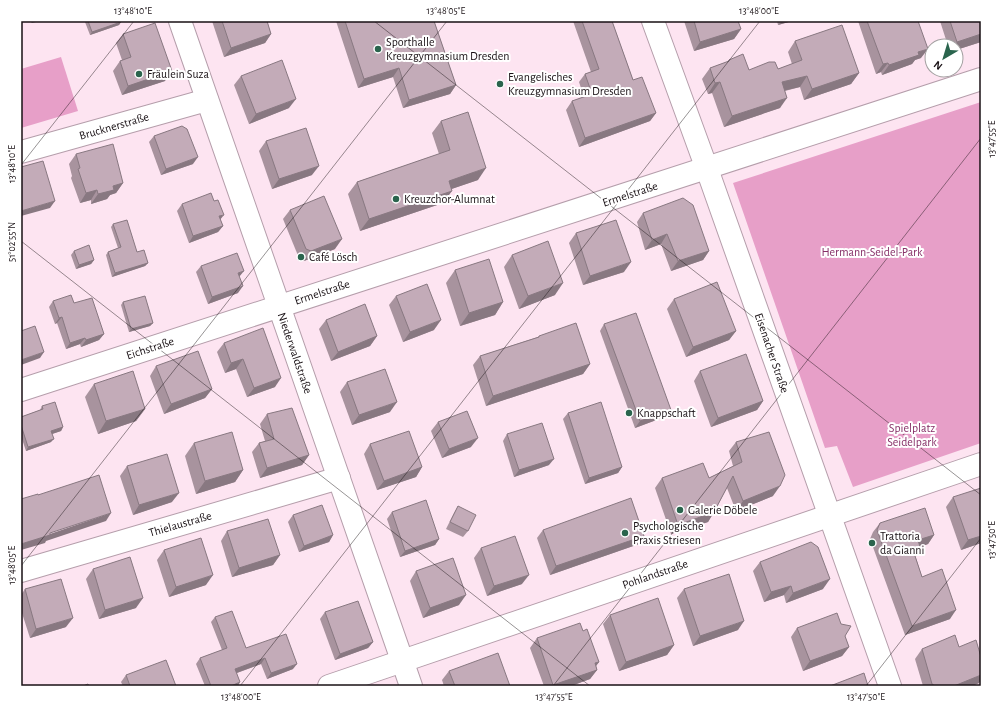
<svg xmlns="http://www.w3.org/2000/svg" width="1002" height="707" viewBox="0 0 1002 707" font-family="'Alegreya Sans',sans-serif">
  <rect width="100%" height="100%" fill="#fde4f1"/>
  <!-- green -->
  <g fill="#e79fc8">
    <polygon points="61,57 78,111 21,128 21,69"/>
    <polygon points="981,102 981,443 853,487 837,446 825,448 733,183"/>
  </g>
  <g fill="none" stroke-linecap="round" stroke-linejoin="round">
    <defs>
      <g id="minor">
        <polyline points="180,21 411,686"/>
        <polyline points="653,21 707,169 890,686"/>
        <polyline points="21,152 207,100"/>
        <path d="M21,390C341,285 662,184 981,79"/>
        <polyline points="21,571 339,478"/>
        <polyline points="329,686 981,464"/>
      </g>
    </defs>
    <!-- minor casing -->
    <use href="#minor" stroke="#b59eab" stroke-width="24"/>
    <!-- minor -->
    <use href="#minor" stroke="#fff" stroke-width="22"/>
  </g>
  <!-- wall -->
  <g fill="#a8939e">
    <polygon points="85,21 121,21 121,22 119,25 90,35 85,22"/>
    <polygon points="212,21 267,21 271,34 265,43 224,57"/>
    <polygon points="336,21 434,21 456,85 450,94 403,108 393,77 358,88"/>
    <polygon points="573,21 612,21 633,80 656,113 650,121 579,147 566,110 572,101 584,97 579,82 585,74 591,72"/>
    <polygon points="684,21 738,21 741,29 734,39 694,51"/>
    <polygon points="777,21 792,21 778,25"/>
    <polygon points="858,21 918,21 921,58 915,60 912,64 882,75 881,72 876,74"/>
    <polygon points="940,21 981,21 981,42 956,50 956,46 948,46"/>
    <polygon points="123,34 165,81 122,95 113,71 120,61 122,60 116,43"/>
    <polygon points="795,41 859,73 851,84 804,100 800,87 785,91 780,108 724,127 712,93 708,94 702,79 710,68 727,62 729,60 749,70 778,69 792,64 788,52"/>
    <polygon points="241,76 289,108 249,124 234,85"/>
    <polygon points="441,121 478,180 451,189 443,203 360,231 348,194 357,182 439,154 432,133"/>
    <polygon points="154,136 193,164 161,175 149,142"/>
    <polygon points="266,141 312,175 272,189 259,151"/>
    <polygon points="76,154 123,183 116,193 110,195 107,199 91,204 91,200 80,203 71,178 72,176 69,164"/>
    <polygon points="182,204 220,219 223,226 218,232 189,243 177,211"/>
    <polygon points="290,210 335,249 304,261 299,258 283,219"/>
    <polygon points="643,213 709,251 703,260 671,271 661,244 645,250 637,222"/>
    <polygon points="113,224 137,252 148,263 145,266 112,277 106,255 108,252 118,248 111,227"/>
    <polygon points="576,233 624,272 583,285 569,243"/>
    <polygon points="74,251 94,260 91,264 76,269 71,255"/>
    <polygon points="512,255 555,295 519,309 504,267"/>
    <polygon points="201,266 239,277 238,293 208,304 196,272"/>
    <polygon points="455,270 503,302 495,315 460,326 446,283"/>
    <polygon points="396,296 434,330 403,342 389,305"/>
    <polygon points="674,299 736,331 729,340 686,357 667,309"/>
    <polygon points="53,301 74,303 104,334 99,340 81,347 80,344 66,349 57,323 55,324 49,307"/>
    <polygon points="123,302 153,323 150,326 129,332 121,305"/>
    <polygon points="326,320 377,336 370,346 331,361 319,329"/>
    <polygon points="604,324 671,410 667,416 635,428 600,331"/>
    <polygon points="539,336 590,364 583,374 486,406 473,365 480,356 538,337"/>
    <polygon points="224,343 275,387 247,397 236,369 225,373 217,352"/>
    <polygon points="156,366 212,389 205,398 164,414 150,376"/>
    <polygon points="700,371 763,401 757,410 711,427 694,381"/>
    <polygon points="347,382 390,412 352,425 340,392"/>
    <polygon points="94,384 145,409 136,421 98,434 85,397"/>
    <polygon points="42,406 63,427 61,431 52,434 51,442 26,451 21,436 21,417 40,410"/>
    <polygon points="568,413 622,467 618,473 585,484 563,419"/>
    <polygon points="267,414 309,455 302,465 260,478 252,452 259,443 265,441 260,424"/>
    <polygon points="438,422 471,447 442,458 431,431"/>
    <polygon points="507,434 549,465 514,477 503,441"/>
    <polygon points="736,442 773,496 736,511 727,488 714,512 708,522 671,534 655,488 662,478 709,478 733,466 729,451"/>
    <polygon points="194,443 243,470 235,482 196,494 185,456"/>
    <polygon points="370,444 422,467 416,477 377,490 364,454"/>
    <polygon points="127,466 172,502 133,515 120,476"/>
    <polygon points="953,497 981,543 961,550 946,507"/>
    <polygon points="458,506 468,531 463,537 446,529 454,513"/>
    <polygon points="392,512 439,539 435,545 400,557 387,519"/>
    <polygon points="293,515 333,535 329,542 299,552 288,522"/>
    <polygon points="880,523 934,535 928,544 920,547 915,555 922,577 950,619 905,635 870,539 873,532"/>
    <polygon points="543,530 644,536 639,544 550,575 537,538"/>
    <polygon points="227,531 280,555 273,565 232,577 221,541"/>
    <polygon points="481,548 522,584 487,596 474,558"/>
    <polygon points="164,550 206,585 169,597 157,560"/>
    <polygon points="760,562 823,589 786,603 784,595 764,602 753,571"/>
    <polygon points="93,569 136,608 99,619 86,579"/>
    <polygon points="416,571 459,605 423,618 410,581"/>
    <polygon points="25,589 66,627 30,638 21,610 21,595"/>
    <polygon points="684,589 738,630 693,646 677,598"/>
    <polygon points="325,612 373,642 368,648 335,660 320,619"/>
    <polygon points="610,615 674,645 667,655 619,671 603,624"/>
    <polygon points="215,617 246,648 293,669 267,679 261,664 237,673 238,686 205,686 196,664 200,658 222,650 211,622"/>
    <polygon points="797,628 845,636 849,647 842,656 803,671 791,637"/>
    <polygon points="537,638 599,662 596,666 597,670 590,679 571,686 544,686 530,648"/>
    <polygon points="959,647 979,683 972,686 923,686 915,659 922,649"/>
    <polygon points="449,671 510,686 444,686 442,680"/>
    <polygon points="126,675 176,686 123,686 121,682"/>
  </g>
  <!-- shaded-wall -->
  <g fill="#887881">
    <polygon points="33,21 41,21 31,23"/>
    <polygon points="783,21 792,21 778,25 781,22"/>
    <polygon points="121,22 119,25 90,35 92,32"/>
    <polygon points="741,29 734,39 694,51 700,42"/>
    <polygon points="271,34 265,43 224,57 231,48"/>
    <polygon points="981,34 981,42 956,50 956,46 954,46 957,42"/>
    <polygon points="928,49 921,58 915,60 912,64 882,75 889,65 918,52"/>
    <polygon points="888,63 881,72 876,74 883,64"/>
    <polygon points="399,68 393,77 358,88 364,79"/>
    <polygon points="172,71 165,81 122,95 128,86"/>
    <polygon points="859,73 851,84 804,100 812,89"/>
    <polygon points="807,76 800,87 774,93 782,82"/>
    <polygon points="720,82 712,93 708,94 715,83"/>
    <polygon points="456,85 450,94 403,108 409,100"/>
    <polygon points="787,98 780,108 724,127 732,116"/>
    <polygon points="296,99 289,108 249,124 256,114"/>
    <polygon points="656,113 650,121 579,147 585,138"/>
    <polygon points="198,157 193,164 161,175 166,169"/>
    <polygon points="319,166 312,175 272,189 279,179"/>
    <polygon points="486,168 478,180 440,193 449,181"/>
    <polygon points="123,183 116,193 110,195 107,199 91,204 98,194 113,186"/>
    <polygon points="97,190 91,200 80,203 86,193"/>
    <polygon points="452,191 443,203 360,231 369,219"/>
    <polygon points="55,201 50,208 21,216 21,211"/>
    <polygon points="224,215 219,221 219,216"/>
    <polygon points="223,226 218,232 189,243 193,236"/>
    <polygon points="667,234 661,244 645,250 652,240"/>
    <polygon points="342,239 335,249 304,261 311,251"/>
    <polygon points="709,251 703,260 671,271 678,261"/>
    <polygon points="94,260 91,264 76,269 79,265"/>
    <polygon points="631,262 624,272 583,285 590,276"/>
    <polygon points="148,263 145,266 112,277 115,273"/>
    <polygon points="244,271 239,277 238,273"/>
    <polygon points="563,283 555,295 519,309 528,296"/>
    <polygon points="243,286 238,293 208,304 212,297"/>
    <polygon points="503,302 495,315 460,326 469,313"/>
    <polygon points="62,317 57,323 55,324 59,318"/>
    <polygon points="441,320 434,330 403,342 410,332"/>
    <polygon points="153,323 150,326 129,332 131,329"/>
    <polygon points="736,331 729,340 686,357 693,347"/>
    <polygon points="104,334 99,340 81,347 86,340"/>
    <polygon points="377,336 370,346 331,361 338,352"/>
    <polygon points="85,338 80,344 66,349 70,343"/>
    <polygon points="44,352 40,358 21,365 21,360"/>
    <polygon points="243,359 236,369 225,373 231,363"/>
    <polygon points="590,364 583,374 486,406 493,396"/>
    <polygon points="281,378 275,387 247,397 254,388"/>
    <polygon points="212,389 205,398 164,414 171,404"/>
    <polygon points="763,401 757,410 711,427 718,418"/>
    <polygon points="397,402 390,412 352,425 359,415"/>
    <polygon points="145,409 136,421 98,434 106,421"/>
    <polygon points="671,410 667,416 635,428 640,421"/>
    <polygon points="63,427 61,431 49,435 51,431"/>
    <polygon points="478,438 471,447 442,458 449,449"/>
    <polygon points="54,439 51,442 26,451 28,447"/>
    <polygon points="309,455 302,465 260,478 267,468"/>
    <polygon points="554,459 549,465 514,477 519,470"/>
    <polygon points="422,467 416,477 377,490 384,481"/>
    <polygon points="622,467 618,473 585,484 589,478"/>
    <polygon points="243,470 235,482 196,494 205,481"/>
    <polygon points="780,486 773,496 736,511 743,501"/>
    <polygon points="179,493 172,502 133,515 139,505"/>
    <polygon points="714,512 708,522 671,534 678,525"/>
    <polygon points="111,513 106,521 46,541 45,543 21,550 21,544"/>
    <polygon points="333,535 329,542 299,552 304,546"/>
    <polygon points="934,535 928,544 911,550 918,540"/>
    <polygon points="644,536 639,544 550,575 556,566"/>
    <polygon points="981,536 981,543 961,550 968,540"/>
    <polygon points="439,539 435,545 400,557 405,551"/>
    <polygon points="920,547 914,557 913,550"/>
    <polygon points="280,555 273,565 232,577 239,568"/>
    <polygon points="213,575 206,585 169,597 176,587"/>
    <polygon points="529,575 522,584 487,596 494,586"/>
    <polygon points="830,579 823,589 786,603 793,593"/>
    <polygon points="791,586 784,595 764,602 771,592"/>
    <polygon points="466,595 459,605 423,618 430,608"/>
    <polygon points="143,598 136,608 99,619 105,610"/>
    <polygon points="956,610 950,619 905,635 912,626"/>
    <polygon points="73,618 66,627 30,638 36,629"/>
    <polygon points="744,621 738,630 693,646 700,636"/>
    <polygon points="373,642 368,648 335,660 340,654"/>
    <polygon points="674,645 667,655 619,671 626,662"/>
    <polygon points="849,647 842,656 803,671 810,661"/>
    <polygon points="265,658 261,664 231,675 235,669"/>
    <polygon points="599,662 592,671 597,670 590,679 571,686 553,686 553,685 595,663"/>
    <polygon points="297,664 293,669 267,679 271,673"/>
    <polygon points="981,675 981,680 979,683 972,686 954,686"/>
    <polygon points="240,682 238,686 231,686"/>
  </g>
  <!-- building -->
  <g fill="#c3abb8" stroke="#887881">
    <polygon points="88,21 121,21 121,22 92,32"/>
    <polygon points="222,21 267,21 271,34 231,48"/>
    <polygon points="345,21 434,21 456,85 409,100 399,68 364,79"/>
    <polygon points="582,21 612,21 633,80 642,77 656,113 585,138 572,101 592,94 585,74 599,69"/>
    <polygon points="694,21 738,21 741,29 700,42"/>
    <polygon points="867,21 918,21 928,49 918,52 919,55 889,65 888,63 883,64"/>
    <polygon points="950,21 981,21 981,34 957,42"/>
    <polygon points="155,23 172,71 128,86 120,61 131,57 123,34"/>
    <polygon points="842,25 859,73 812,89 807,76 782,82 787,98 732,116 720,82 715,83 710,68 729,61 729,60 743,54 749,70 769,62 775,62 778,69 802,60 795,41"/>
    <polygon points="282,60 296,99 256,114 241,76"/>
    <polygon points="468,112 486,168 449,181 452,191 369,219 357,182 450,150 441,121"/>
    <polygon points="182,126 187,129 198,157 166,169 154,136"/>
    <polygon points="306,128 319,166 279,179 266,141"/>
    <polygon points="113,144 123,183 113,186 114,190 98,194 97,190 86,193 78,169 80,168 76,154"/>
    <polygon points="43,161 55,201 21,211 21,167"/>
    <polygon points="211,193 214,201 218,200 224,215 219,216 223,226 193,236 182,204"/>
    <polygon points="324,196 342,239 311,251 306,249 290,210"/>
    <polygon points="683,198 693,205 709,251 678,261 667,234 652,240 643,213"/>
    <polygon points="127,220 137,252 144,250 148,263 115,273 108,252 121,247 113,224"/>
    <polygon points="616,220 631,262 590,276 576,233"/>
    <polygon points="548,241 563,283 528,296 512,255"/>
    <polygon points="89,245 94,260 79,265 74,251"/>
    <polygon points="237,253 244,271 238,273 243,286 212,297 201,266"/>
    <polygon points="489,259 503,302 469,313 455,270"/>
    <polygon points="717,282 736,331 693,347 674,299"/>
    <polygon points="427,284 441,320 410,332 396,296"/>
    <polygon points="71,295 74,303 92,298 104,334 86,340 85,338 70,343 62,317 59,318 53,301"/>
    <polygon points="145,296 153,323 131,329 123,302"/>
    <polygon points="365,304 377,336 338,352 326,320"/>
    <polygon points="636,313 671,410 640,421 604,324"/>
    <polygon points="576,323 590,364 493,396 480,356 539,337 539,336"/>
    <polygon points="35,326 44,352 21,360 21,331"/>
    <polygon points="263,328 281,378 254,388 243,359 231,363 224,343"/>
    <polygon points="198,351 212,389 171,404 156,366"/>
    <polygon points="746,354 763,401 718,418 700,371"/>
    <polygon points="385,369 397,402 359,415 347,382"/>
    <polygon points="133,371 145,409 106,421 94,384"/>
    <polygon points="55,402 63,427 51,431 54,439 28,447 21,425 21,417 43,409 42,406"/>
    <polygon points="601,402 622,467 589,478 568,413"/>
    <polygon points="292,408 309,455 267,468 259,443 274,439 267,414"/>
    <polygon points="467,411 478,438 449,449 438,422"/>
    <polygon points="542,423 554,459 519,470 507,434"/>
    <polygon points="409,431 422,467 384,481 370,444"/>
    <polygon points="232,432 243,470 205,481 194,443"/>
    <polygon points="769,432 785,475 780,486 743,501 733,476 714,512 678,525 662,478 703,463 709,478 742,462 736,442"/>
    <polygon points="167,454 179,493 139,505 127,466"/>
    <polygon points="99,475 111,513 50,533 50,535 21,544 21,499 38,494 38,495"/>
    <polygon points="981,488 981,536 968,540 953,497"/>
    <polygon points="631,498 644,536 556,566 543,530"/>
    <polygon points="426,500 439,539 405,551 392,512"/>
    <polygon points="322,505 333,535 304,546 293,515"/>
    <polygon points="458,506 476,515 468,531 450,522"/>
    <polygon points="925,508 934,535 918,540 920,547 913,550 922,577 942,569 956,610 912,626 877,530 880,523"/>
    <polygon points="268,519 280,555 239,568 227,531"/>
    <polygon points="515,536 529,575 494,586 481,548"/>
    <polygon points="201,538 213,575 176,587 164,550"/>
    <polygon points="811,542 818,547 830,579 793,593 791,586 771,592 760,562"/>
    <polygon points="130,557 143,598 105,610 93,569"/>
    <polygon points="453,558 466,595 430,608 416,571"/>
    <polygon points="729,574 744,621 700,636 684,589"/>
    <polygon points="61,579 73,618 36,629 25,589"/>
    <polygon points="658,598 674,645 626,662 610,615"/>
    <polygon points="358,601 373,642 340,654 325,612"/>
    <polygon points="232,611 246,648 286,634 297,664 271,673 265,658 235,669 240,682 231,686 211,686 200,658 227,648 215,617"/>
    <polygon points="837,613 841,624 851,626 845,636 849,647 810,661 797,628"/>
    <polygon points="580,623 583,631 587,629 599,662 595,663 597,670 553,685 537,638"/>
    <polygon points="955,635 959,647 976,640 981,657 981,675 954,686 935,686 932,684 922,649"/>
    <polygon points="498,653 510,686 455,686 449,671"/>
    <polygon points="166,660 176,686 130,686 126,675"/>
    <polygon points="864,673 868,686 830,686"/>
    <polygon points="88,684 89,686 83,686"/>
  </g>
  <!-- ticks -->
  <path fill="none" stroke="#191115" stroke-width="1" stroke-opacity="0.45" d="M374,21L981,495M21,165L134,21M21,241L590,686M21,566L447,21M240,686L760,21M553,686L981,138M866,686L981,538"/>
  <!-- markers -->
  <g fill="#2a644d" stroke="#fff" stroke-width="1.5">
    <circle cx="378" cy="49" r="4"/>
    <circle cx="139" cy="74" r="4"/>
    <circle cx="500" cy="84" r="4"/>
    <circle cx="396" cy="199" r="4"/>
    <circle cx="301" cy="257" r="4"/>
    <circle cx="629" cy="413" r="4"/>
    <circle cx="680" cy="510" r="4"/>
    <circle cx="625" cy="533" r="4"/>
    <circle cx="872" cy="543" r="4"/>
  </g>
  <g text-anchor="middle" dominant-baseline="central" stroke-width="4" stroke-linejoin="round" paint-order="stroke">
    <!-- poi labels -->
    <g font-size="12" fill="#191115" stroke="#fff" text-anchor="start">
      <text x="386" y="42">Sporthalle<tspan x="386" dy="14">Kreuzgymnasium Dresden</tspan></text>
      <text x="147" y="74">Fräulein Suza</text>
      <text x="508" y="77">Evangelisches<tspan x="508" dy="14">Kreuzgymnasium Dresden</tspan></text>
      <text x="404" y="199">Kreuzchor-Alumnat</text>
      <text x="309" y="257">Café Lösch</text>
      <text x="637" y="413">Knappschaft</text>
      <text x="688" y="510">Galerie Döbele</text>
      <text x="633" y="526">Psychologische<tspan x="633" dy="14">Praxis Striesen</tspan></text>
      <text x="880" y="536">Trattoria<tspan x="880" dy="14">da Gianni</tspan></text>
    </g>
    <!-- street labels -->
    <g font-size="12" fill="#191115" stroke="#fff">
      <text transform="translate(114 126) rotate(-16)">Brucknerstraße</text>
      <text transform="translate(630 194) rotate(-18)">Ermelstraße</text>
      <text transform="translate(322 292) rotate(-18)">Ermelstraße</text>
      <text transform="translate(150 348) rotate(-18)">Eichstraße</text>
      <text transform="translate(295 353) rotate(71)">Niederwaldstraße</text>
      <text transform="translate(772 353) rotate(71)">Eisenacher Straße</text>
      <text transform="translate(180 524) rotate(-16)">Thielaustraße</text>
      <text transform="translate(655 574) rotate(-19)">Pohlandstraße</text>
    </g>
    <!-- park labels -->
    <g font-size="12" fill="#862f67" stroke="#fff">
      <text x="872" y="252">Hermann-Seidel-Park</text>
      <text x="912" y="428">Spielplatz<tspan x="912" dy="14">Seidelpark</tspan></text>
    </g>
  </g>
  <!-- border -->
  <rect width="1002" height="707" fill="none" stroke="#ffffff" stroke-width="44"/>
  <!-- north arrow -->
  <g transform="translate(944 58) rotate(218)"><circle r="19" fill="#ffffff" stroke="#a3a0a1"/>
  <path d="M0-3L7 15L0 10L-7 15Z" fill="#2a644d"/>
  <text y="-6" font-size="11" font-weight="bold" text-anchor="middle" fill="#191115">N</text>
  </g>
  <rect x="22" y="22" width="958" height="663" fill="none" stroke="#191115" stroke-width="1.5"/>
  <g font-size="10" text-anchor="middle" fill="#191115">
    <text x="133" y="14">13°48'10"E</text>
    <text x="446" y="14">13°48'05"E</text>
    <text x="759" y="14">13°48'00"E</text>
    <text transform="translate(991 139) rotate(-90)" y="4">13°47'55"E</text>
    <text transform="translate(11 164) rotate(-90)" y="4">13°48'10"E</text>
    <text transform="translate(11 242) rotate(-90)" y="4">51°02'55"N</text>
    <text transform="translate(991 540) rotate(-90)" y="4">13°47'50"E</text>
    <text transform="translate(11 565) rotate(-90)" y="4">13°48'05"E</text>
    <text x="241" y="700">13°48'00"E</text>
    <text x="554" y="700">13°47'55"E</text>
    <text x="866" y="700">13°47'50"E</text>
  </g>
</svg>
